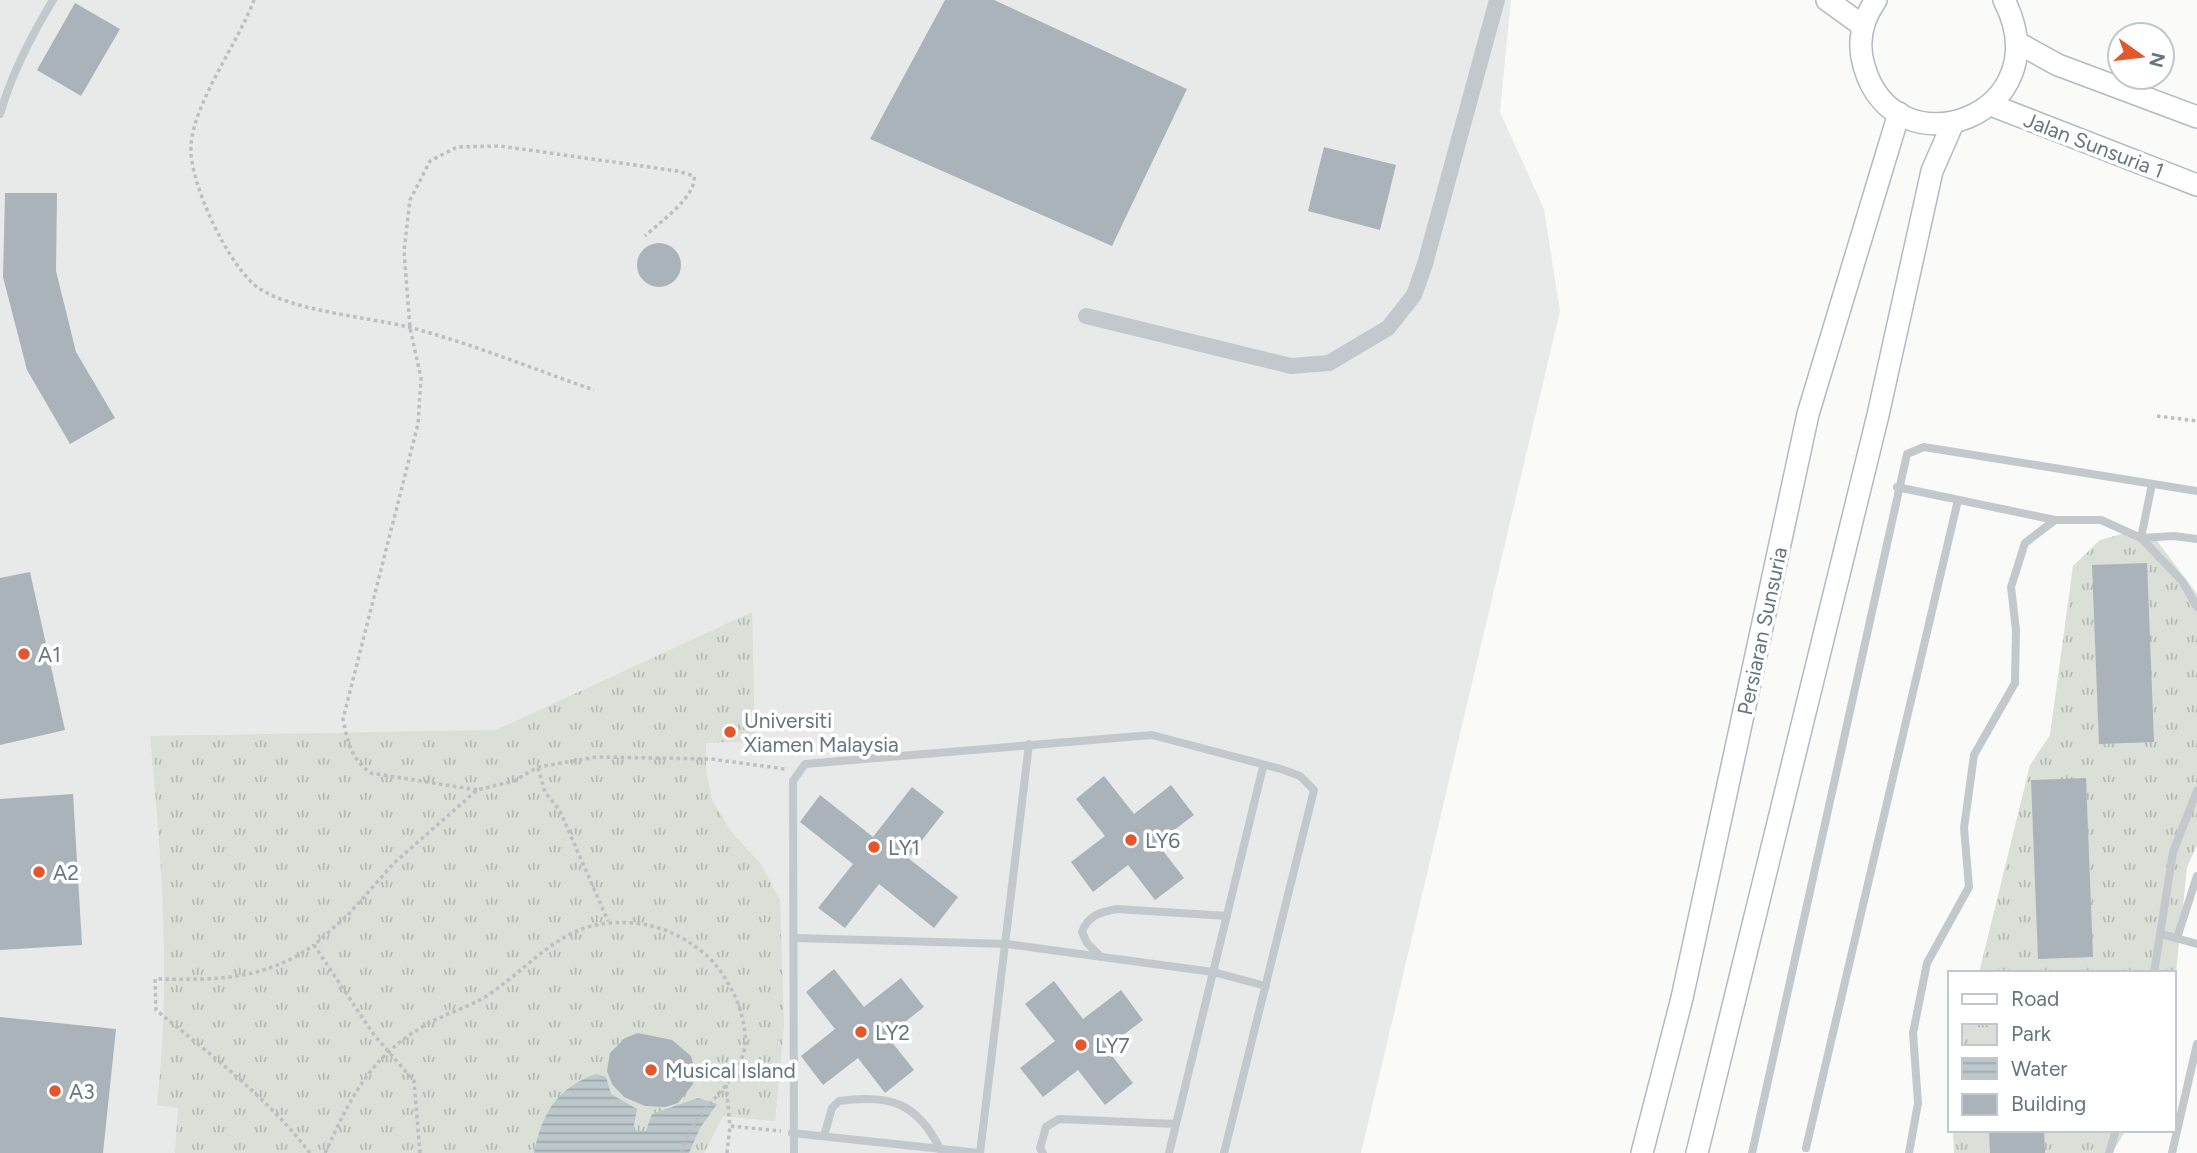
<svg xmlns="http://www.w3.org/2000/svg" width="2197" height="1153" viewBox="0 0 2197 1153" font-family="Figtree,sans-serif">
  <defs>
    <pattern id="park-tufts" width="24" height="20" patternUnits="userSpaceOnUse" patternTransform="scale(1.75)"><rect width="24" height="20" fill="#dadfd7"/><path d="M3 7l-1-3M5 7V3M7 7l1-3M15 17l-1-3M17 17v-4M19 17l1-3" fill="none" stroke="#b4b9b4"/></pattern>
    <pattern id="water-rules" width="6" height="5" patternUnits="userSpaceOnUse" patternTransform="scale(1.75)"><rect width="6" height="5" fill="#bbc7cb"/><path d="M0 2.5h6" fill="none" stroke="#9ca6aa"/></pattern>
  </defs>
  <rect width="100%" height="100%" fill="#fafaf8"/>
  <!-- built -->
  <polygon fill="#e8e9e9" points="0,0 1511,0 1500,112 1544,209 1560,311 1361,1153 0,1153"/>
  <!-- park -->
  <g fill="url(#park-tufts)">
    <polygon points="2125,533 2157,541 2197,594 2197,845 2187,867 2174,991 2174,973 1979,973 2030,765 2050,735 2073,566 2100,540"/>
    <path d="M752,612L755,741L706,743V770L712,800L733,834L761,864L780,900L784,1026L775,1121L723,1116L704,1153H175L178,1108L157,1105C171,982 162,859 150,736L496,730Z"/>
    <polygon points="1953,1130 2126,1130 2112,1153 1954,1153"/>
  </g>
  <!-- water -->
  <path fill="url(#water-rules)" d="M596,1074L606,1077L611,1094L637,1109L633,1130L646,1131L652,1114L698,1098L717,1104L700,1128L689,1153H534C542,1113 557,1088 596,1074Z"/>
  <!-- building -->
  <g fill="#aab3b9">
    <polygon points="945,0 994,0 1187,89 1112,246 870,139"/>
    <polygon points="75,3 120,29 81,96 37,70"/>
    <polygon points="1324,147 1396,165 1380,230 1308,211"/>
    <polygon points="5,193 57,193 56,271 76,352 115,418 70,444 27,370 3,277"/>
    <circle cx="659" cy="265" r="22"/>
    <polygon points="2147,563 2154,742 2099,744 2092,565"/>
    <polygon points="30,572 65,730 0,745 0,578"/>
    <polygon points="1104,776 1134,814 1171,785 1194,815 1157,843 1184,878 1155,900 1128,865 1093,892 1071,862 1105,836 1076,799"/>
    <polygon points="2086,778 2093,957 2038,959 2031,780"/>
    <polygon points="912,787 944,812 908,858 958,897 934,928 879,884 845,928 818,908 853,864 800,822 820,795 873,837"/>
    <polygon points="73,794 82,945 0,950 0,799"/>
    <polygon points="834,969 864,1007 901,978 924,1007 887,1036 914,1070 885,1093 858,1058 823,1085 801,1056 835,1029 806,992"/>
    <polygon points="1054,981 1083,1019 1121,990 1143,1020 1106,1048 1133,1083 1105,1105 1078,1070 1043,1097 1020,1068 1055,1041 1025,1004"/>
    <polygon points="0,1017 116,1029 103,1153 0,1153"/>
    <polygon points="638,1033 672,1040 691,1056 695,1070 693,1084 678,1103 665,1107 645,1106 624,1097 612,1084 607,1071 610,1053 625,1038"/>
    <polygon points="1989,1130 2044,1130 2045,1153 1990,1153"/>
  </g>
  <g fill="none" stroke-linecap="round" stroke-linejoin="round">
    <defs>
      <g id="secondary">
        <polyline points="1827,0 1863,26"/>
        <path d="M1876,0C1862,20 1857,43 1864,66C1895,176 2063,115 2004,0"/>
        <polyline points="2018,43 2058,65 2197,117"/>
        <polyline points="1991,105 2197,185"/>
        <polyline points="1642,1153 1682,998 1808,414 1899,113"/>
        <polyline points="1697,1153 1878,415 1932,171 1953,123"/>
      </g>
    </defs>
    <!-- secondary casing -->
    <use href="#secondary" stroke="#b3babf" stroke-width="24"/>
    <!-- path -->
    <g stroke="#bbbfc2" stroke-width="3.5" stroke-dasharray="3.5 3.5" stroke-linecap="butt">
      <path d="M254,0C238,43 194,102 191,145C188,181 230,270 260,289C294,311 367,317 408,327C471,343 533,369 594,390"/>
      <polyline points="2157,416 2197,421"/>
      <polyline points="538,768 545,792 560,811 608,921"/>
      <path d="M477,790L371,773C351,759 348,743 343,719L418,424L421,378L410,328L404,251L410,200L430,161L457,147L500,146L677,171L694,176C698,195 658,224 645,236"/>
      <polyline points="726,1085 730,1126 781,1131"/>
      <path d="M310,1153C267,1097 210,1054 156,1010L155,979C214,980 263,981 314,945"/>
      <path d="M325,1153C353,1093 372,1053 433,1021C452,1011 473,1006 491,993C541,958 566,917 634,923C662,926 683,936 705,954C728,974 747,1014 745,1044C742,1078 707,1101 691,1129C687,1136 684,1145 681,1153"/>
      <polyline points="420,1153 414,1081 374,1035 314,945 348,915 394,863 477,790 514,781 538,767 596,757 711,759 785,769"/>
      <polyline points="727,1153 730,1126"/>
    </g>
    <!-- lane -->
    <g stroke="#c3c8cc" stroke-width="8">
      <path d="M0,114C12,73 31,36 53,0"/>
      <polyline points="2152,484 2141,538 2174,536 2197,539"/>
      <polyline points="1897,487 2055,520"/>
      <polyline points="2161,934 2197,944"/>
      <polyline points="795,938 1007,944 1213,972 1266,986"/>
      <polyline points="2177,938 2197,876"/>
      <path d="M1101,957L1087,943L1082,932C1088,915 1101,912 1117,909L1227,916"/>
      <polyline points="2154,973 2173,852 2197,791"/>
      <polyline points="792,1133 979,1153"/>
      <path d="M824,1136L832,1108L839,1101C889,1094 917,1102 940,1149"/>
      <polyline points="1806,1148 1958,500"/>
      <polyline points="794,1153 793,781 805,764 1152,735 1281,769 1300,776 1314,790 1224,1153"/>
      <polyline points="980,1153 1029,744"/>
      <polyline points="1043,1153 1040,1148 1046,1127 1059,1119 1176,1124"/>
      <polyline points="1169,1153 1263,767"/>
      <polyline points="1752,1153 1907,454 1924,447 2197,491"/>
      <polyline points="1909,1153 1918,1103 1913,1033 1927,963 1969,887 1964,828 1974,755 2015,683 2016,630 2011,587 2025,543 2055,520 2101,520 2141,538 2182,581 2197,607"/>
      <polyline points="2109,1153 2116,1130"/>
      <polyline points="2172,1153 2197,1044"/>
    </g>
    <!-- street -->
    <polyline stroke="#c3c8cc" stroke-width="16" points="1086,316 1291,366 1329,363 1388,328 1414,295 1425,264 1497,0"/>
    <!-- secondary -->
    <use href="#secondary" stroke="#fff" stroke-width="21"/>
  </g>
  <!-- markers -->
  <g fill="#e4572e" stroke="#fff" stroke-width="2.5">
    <circle cx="24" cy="654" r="7"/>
    <circle cx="730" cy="732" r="7"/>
    <circle cx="1131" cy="840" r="7"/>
    <circle cx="874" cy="847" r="7"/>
    <circle cx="39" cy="872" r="7"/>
    <circle cx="861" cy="1032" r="7"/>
    <circle cx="1081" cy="1045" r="7"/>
    <circle cx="651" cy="1070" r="7"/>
    <circle cx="55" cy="1091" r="7"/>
  </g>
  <g text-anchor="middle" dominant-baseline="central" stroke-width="7" stroke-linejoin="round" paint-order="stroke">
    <!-- street labels -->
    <g font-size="21" fill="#657683" stroke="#fff">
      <text transform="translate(2094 145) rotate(21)">Jalan Sunsuria 1</text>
      <text transform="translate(1762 631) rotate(-78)">Persiaran Sunsuria</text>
    </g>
    <!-- poi labels -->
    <g font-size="21" fill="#657683" stroke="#fff" text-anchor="start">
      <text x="38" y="654">A1</text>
      <text x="744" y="720">Universiti<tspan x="744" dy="24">Xiamen Malaysia</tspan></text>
      <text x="1145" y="840">LY6</text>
      <text x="888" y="847">LY1</text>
      <text x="53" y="872">A2</text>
      <text x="875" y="1032">LY2</text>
      <text x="1095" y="1045">LY7</text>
      <text x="665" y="1070">Musical Island</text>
      <text x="69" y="1091">A3</text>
    </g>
  </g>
  <!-- legend -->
  <rect x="1948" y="971" width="228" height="161" fill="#ffffff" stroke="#c1c8cd" stroke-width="2"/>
  <rect x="1962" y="994" width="35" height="10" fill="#ffffff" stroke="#c1c8cd" stroke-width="2"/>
  <text x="2011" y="1006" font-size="21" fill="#657683">Road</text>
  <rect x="1962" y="1024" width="35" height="21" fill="url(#park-tufts)" stroke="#c1c8cd" stroke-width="2"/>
  <text x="2011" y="1041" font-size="21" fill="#657683">Park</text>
  <rect x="1962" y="1058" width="35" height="21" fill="url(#water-rules)" stroke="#c1c8cd" stroke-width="2"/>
  <text x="2011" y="1076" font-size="21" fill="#657683">Water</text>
  <rect x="1962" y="1094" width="35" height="21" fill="#aab3b9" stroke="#c1c8cd" stroke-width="2"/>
  <text x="2011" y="1111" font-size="21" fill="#657683">Building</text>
  <!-- north arrow -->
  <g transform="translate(2141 56) rotate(104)"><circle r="33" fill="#ffffff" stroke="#c1c8cd" stroke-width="2"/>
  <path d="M0-5L12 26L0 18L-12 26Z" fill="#e4572e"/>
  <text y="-10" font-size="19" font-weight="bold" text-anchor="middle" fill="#657683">N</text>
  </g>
</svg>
